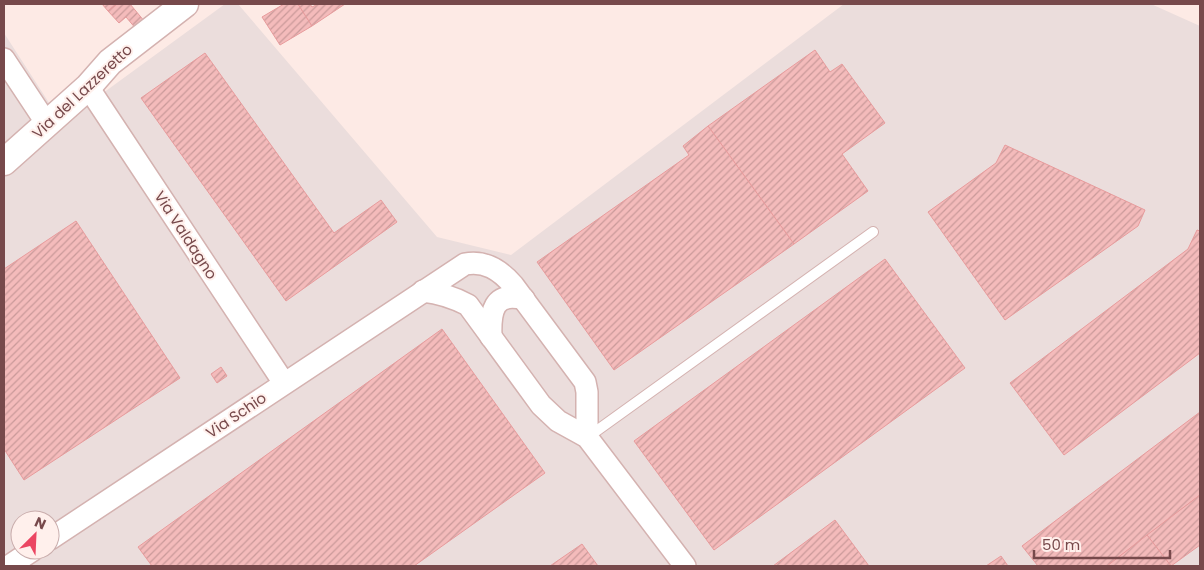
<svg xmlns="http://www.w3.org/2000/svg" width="1204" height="570" viewBox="0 0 1204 570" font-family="Poppins,sans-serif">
  <defs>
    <pattern id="building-hatch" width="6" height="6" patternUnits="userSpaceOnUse" patternTransform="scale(1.25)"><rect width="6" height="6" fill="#f4bbbb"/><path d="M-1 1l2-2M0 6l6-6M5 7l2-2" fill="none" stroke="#ca9a9a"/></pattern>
  </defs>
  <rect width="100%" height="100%" fill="#fdeae5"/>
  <!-- industrial -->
  <path fill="#ebdddc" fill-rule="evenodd" d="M225,4H238L437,237L511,255L844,4H1151L1200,26V566H4V33L62,123ZM20,520H50V550H20Z"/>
  <!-- building -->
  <g fill="url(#building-hatch)" stroke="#e79b9c">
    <polygon points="102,4 117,4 108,11"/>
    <polygon points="117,4 130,4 145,22 137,30 126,17 119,23 108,11"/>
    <polygon points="284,4 298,4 312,26 280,45 262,17"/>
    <polygon points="298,4 310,4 312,7 318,4 345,4 312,26"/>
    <polygon points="815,50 830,72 842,64 885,123 842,154 868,191 794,244 708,126"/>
    <polygon points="205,53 334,233 381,200 397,222 286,301 141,98"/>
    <polygon points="708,126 794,244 614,370 537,262 689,155 683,146"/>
    <polygon points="1005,145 1145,210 1138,226 1005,320 928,212 996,163"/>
    <polygon points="76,221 180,378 24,480 4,449 4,269"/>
    <polygon points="1197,230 1200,231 1200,353 1064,455 1010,383 1188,249"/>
    <polygon points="885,259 965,368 714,550 634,441"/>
    <polygon points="442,329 545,473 414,566 152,566 138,547"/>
    <polygon points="221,367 227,376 217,383 211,374"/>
    <polygon points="1200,412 1200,495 1107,566 1038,566 1022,546"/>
    <polygon points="1200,495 1200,545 1171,566 1147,535"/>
    <polygon points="835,520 869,566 773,566"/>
    <polygon points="1147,535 1171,566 1107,566"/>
    <polygon points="582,544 598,566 550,566"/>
    <polygon points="1001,556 1008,566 986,566"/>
  </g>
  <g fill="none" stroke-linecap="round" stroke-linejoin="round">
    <defs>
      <polyline id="service" points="588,437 873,232"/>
      <g id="minor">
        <polyline points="4,59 47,124"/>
        <polyline points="88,87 284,383"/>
        <path d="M423,291C440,293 453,297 468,305L541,405L558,421L587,437L685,566"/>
        <path d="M491,337C490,312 493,291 524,299"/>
        <path d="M50,539L465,264C485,260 500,270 513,285L585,382L587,392V437"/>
        <polyline points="9,566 33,550"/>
      </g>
      <polyline id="tertiary" points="4,162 88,87 110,62 185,4"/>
    </defs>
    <!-- service casing -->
    <use href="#service" stroke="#d4b2b0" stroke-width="12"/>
    <!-- minor casing -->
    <use href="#minor" stroke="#d4b2b0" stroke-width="24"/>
    <!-- tertiary casing -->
    <use href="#tertiary" stroke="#d4b2b0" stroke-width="29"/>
    <!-- service -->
    <use href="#service" stroke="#fff" stroke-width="10"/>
    <!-- minor -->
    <use href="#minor" stroke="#fff" stroke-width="21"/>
    <!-- tertiary -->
    <use href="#tertiary" stroke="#fff" stroke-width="26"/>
  </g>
  <g text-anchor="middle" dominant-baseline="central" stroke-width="4" stroke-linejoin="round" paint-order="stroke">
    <!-- street labels -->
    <g font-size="15" fill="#77494b" stroke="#fff0ec">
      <text transform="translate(82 91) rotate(-43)">Via del Lazzeretto</text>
      <text transform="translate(186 235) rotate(57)">Via Valdagno</text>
      <text transform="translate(236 415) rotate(-34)">Via Schio</text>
    </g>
  </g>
  <!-- border -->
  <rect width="1204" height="570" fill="none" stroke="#77494b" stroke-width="10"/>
  <!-- north arrow -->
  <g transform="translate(35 535) rotate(24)"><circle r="24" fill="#fff0ec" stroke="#c9adac"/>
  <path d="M0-4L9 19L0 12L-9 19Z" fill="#eb4662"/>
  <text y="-8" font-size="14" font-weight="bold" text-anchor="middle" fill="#77494b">N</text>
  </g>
  <!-- scale -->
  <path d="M1034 550v8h136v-8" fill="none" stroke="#77494b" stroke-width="2.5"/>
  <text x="1042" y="550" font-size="15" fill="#77494b" stroke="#fff0ec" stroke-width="4" paint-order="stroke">50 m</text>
</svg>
